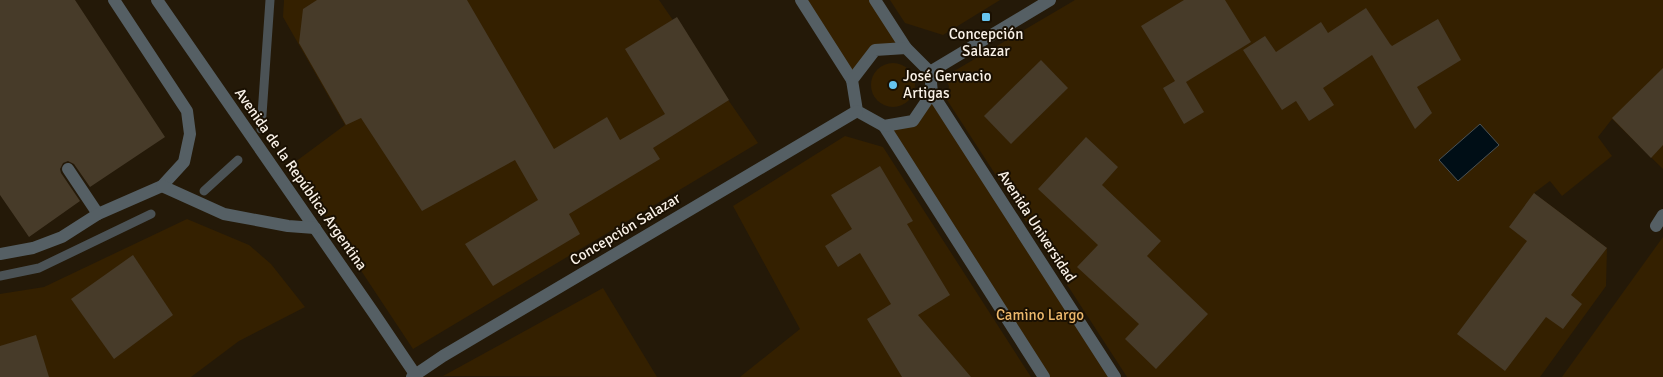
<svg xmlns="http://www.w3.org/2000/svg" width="1663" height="377" viewBox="0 0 1663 377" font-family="Signika,sans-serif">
  <rect width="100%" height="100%" fill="#241908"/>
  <!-- green -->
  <g fill="#342000">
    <polygon points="284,0 659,0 758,143 413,349 291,165 345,125 283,17"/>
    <polygon points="801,0 875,0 906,48 875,50 852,80"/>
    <polygon points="890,0 1000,0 943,35 905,23"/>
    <polygon points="1075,0 1663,0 1663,169 1612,119 1598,137 1612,156 1562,196 1550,181 1534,193 1607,248 1606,286 1540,377 1127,377 947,100 949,86 944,77"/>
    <circle cx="893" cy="85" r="22"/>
    <polygon points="932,93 1115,377 1044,377 884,126 913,121"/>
    <polygon points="845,136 883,147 1031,377 740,377 800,329 733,206"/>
    <polygon points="187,219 249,245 271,264 305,307 239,341 191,377 0,377 0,294 44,287"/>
    <polygon points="1663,237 1663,377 1562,377"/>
    <polygon points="603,288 657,377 443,376"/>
  </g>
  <!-- water -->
  <polygon fill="#000e16" stroke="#4b5255" points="1480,124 1499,145 1458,181 1439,160"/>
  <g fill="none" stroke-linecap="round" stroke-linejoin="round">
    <!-- stream -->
    <g stroke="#4b5255" stroke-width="9">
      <polyline points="261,129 270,0"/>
      <polyline points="204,191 238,160"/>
      <polyline points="0,276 39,268 151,214"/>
    </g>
  </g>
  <!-- building -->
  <g fill="#473b29">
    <polygon points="0,0 75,0 165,137 90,187 74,164 68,161 63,163 60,169 61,173 80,201 29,237 0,195"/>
    <polygon points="317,0 467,0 554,149 607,117 620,140 665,114 625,49 677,17 729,100 653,148 660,159 569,214 580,234 493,286 465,244 538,200 515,160 422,211 361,118 346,125 299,43 303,9"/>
    <polygon points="1184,0 1225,0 1251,42 1186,82 1204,112 1184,124 1163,88 1175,81 1141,26"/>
    <polygon points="1366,8 1390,44 1381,50 1390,44 1392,46 1438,19 1461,60 1417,87 1432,113 1415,129 1372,55 1323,88 1334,105 1309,121 1296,101 1282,110 1243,50 1265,36 1276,52 1321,22 1328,33"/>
    <polygon points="1041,60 1068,88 1011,144 984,116"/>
    <polygon points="1663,68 1663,145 1651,158 1612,118"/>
    <polygon points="1086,137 1118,167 1102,185 1161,241 1147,256 1208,314 1156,369 1125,339 1139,324 1077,267 1098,245 1038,189"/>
    <polygon points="880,166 913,221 907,224 950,295 918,315 971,377 902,377 867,319 891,304 860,253 838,267 825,246 852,229 831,195"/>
    <polygon points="1534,193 1607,248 1571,295 1582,304 1563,329 1546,317 1505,371 1457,334 1527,241 1509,227"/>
    <polygon points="133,255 173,315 114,359 71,299"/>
    <polygon points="36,335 49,377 0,377 0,346"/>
  </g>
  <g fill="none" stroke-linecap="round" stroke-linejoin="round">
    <!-- service -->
    <g stroke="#555f64" stroke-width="12">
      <polyline points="801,0 852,80"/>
      <polyline points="875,0 906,48"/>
      <polyline points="932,93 1115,377"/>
      <polyline points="884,126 1044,377"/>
      <polyline points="68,169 98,214"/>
    </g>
    <!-- minor -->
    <g stroke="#555f64" stroke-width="12">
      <polygon points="906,48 930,72 932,93 913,121 884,126 857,111 852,80 875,50"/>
      <polyline points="930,72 1050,0"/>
      <polyline points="1656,226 1663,215"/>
      <polyline points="0,254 33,248 62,237 98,214 162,186 184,162 190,134 187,111 114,0"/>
      <polyline points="412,377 443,356 857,111"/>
    </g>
    <!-- tertiary -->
    <g stroke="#555f64" stroke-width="12">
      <polyline points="157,0 373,312 417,377"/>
      <polyline points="162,186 224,214 288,226 315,228"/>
    </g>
  </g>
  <!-- markers -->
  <g fill="#66c4ef" stroke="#1a1002" stroke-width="2">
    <rect x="981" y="12" width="10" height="10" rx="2.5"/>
    <circle cx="893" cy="85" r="5"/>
  </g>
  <g text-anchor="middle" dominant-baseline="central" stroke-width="4" stroke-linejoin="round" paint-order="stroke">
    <!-- poi labels -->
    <g font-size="15" fill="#f9f1e7" stroke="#1a1002">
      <text x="986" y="34">Concepción<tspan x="986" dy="17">Salazar</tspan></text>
      <text x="903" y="76" text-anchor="start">José Gervacio<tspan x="903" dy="17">Artigas</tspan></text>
    </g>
    <!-- street labels -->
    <g font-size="15" fill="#f9f1e7" stroke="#1a1002">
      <text transform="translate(301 179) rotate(55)">Avenida de la República Argentina</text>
      <text transform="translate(1037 226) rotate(57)">Avenida Universidad</text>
      <text transform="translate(625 229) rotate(-31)">Concepción Salazar</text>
    </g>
    <!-- park labels -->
    <g font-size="15" fill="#ecb86c" stroke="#1a1002">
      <text x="1040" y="315">Camino Largo</text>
    </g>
  </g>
</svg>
